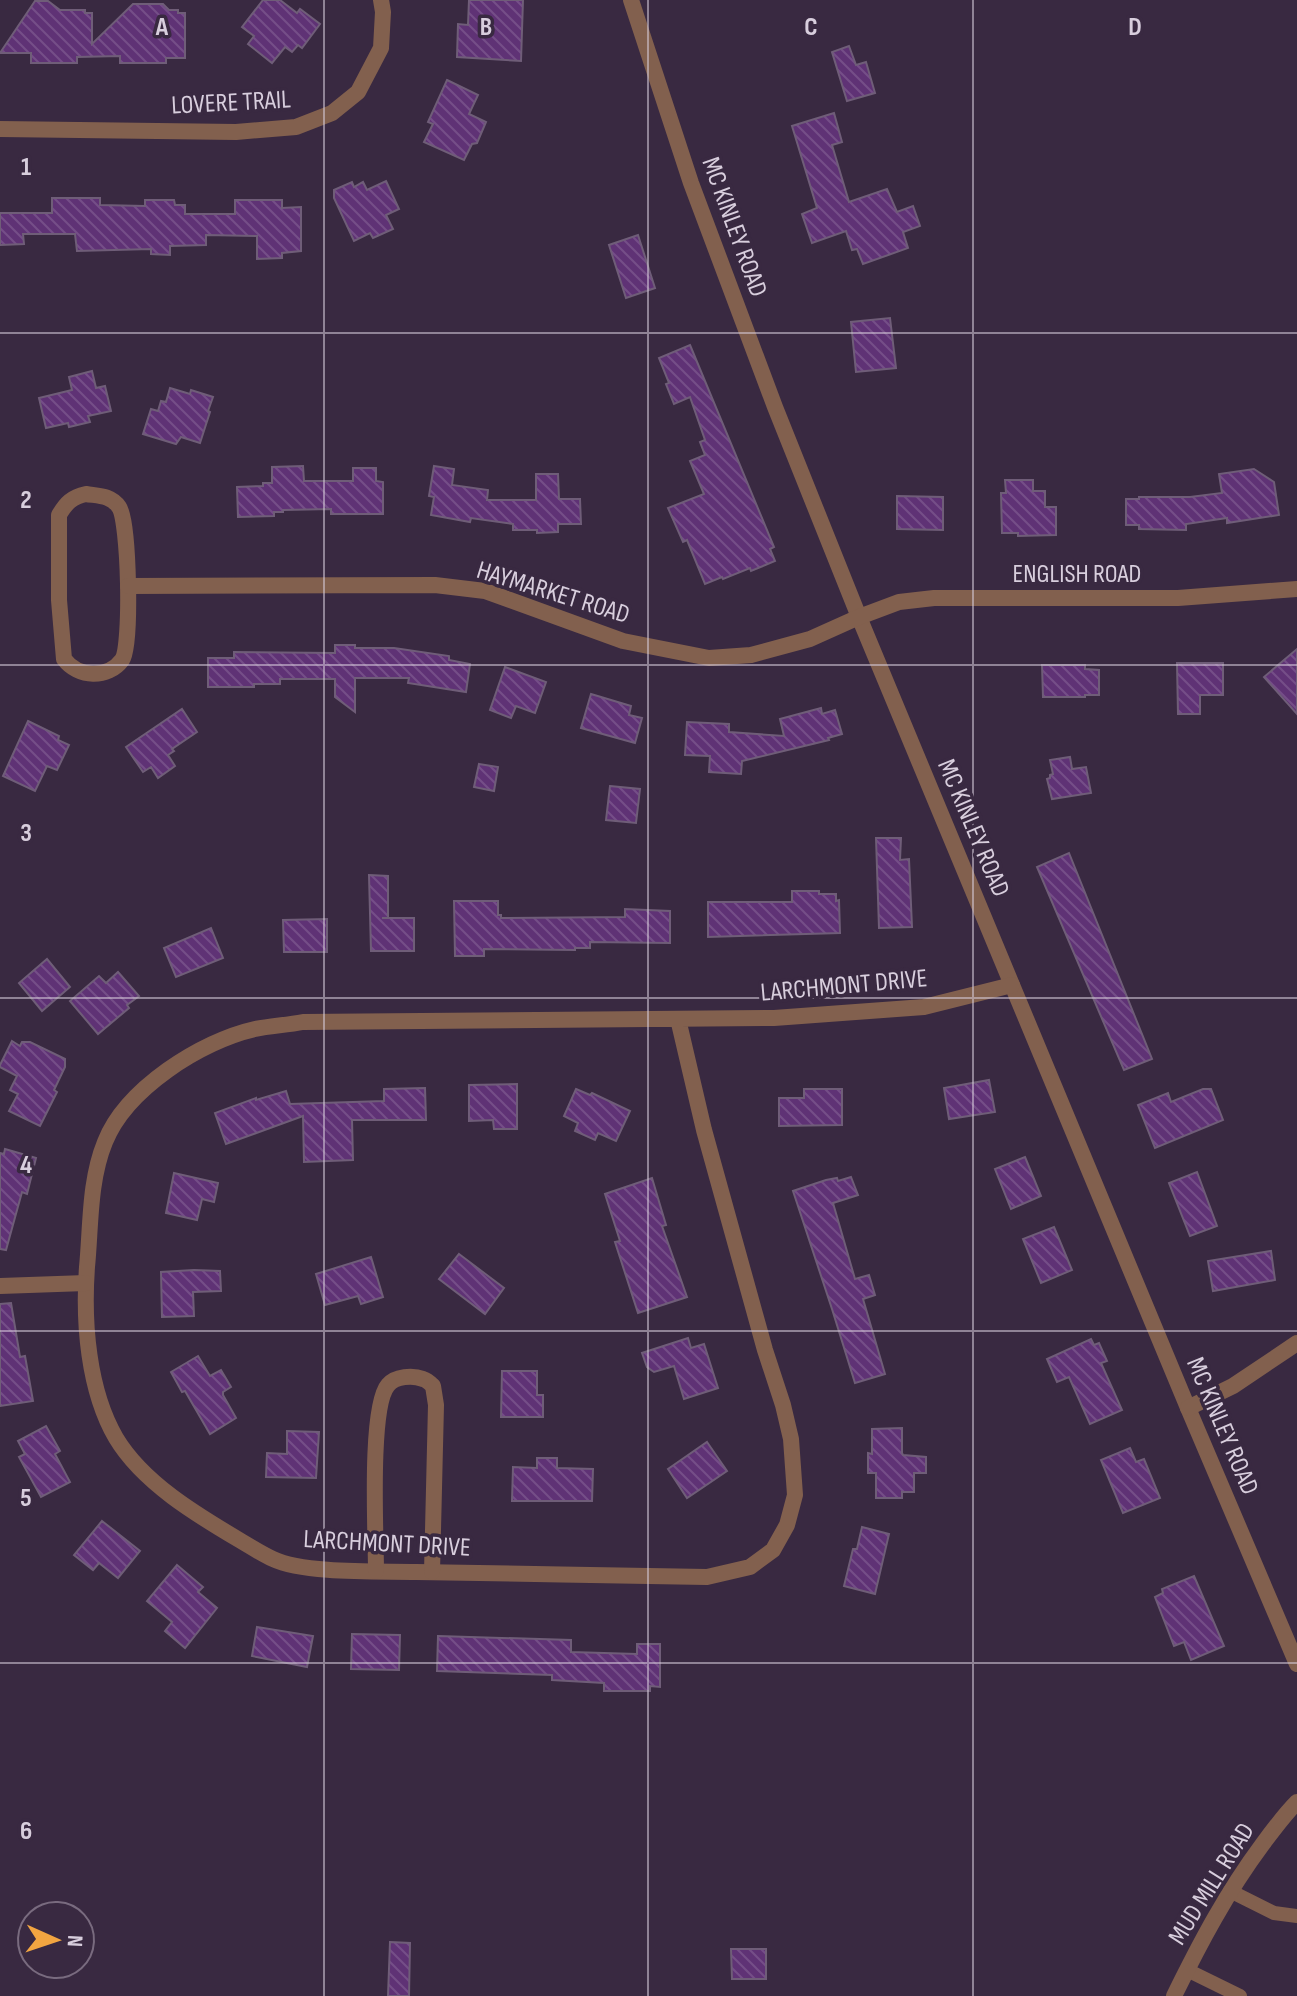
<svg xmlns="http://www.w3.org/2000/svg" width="1297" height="1996" viewBox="0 0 1297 1996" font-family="'Sofia Sans Condensed',sans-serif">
  <defs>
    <pattern id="building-back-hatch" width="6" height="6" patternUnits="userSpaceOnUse" patternTransform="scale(2)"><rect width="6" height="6" fill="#5f3275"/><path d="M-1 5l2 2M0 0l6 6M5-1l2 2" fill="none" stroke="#754e88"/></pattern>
  </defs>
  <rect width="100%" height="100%" fill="#392941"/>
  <!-- building -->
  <g fill="url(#building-back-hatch)" stroke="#6f5d78" stroke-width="2">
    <polygon points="263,0 280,0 297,13 300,9 320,24 302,48 298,45 292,52 285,47 272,63 248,44 254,36 242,27"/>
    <polygon points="469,0 523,0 521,61 457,57 458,24 468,25"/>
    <polygon points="35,1 48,1 60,10 85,10 85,13 92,13 92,44 133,4 163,4 169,10 178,10 178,13 185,13 185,58 166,58 166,63 120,63 120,56 77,57 77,63 31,63 31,53 0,53"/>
    <polygon points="849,46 856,65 866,62 875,93 847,101 832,52"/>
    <polygon points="447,80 478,95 469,114 486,122 477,143 472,144 464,160 424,142 433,124 428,122"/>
    <polygon points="834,113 842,142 832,145 849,202 887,189 897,212 913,206 920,226 903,232 908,248 863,264 857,249 852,250 846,231 812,243 802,214 817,208 792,126"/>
    <polygon points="386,181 399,209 386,215 393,229 373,238 370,233 354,241 334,198 334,190 352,182 354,187 363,182 367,190"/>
    <polygon points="52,198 100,198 100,205 145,206 145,200 174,200 175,205 185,205 185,214 235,214 235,200 282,200 282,208 301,207 301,251 282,253 282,258 257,259 257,236 206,235 206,245 170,246 170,255 151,254 151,249 77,251 75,234 23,234 24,244 0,245 0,213 52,213"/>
    <polygon points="638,235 655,288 626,298 609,245"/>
    <polygon points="890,318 896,368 856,372 851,322"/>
    <polygon points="690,345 774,547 770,549 775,561 751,571 750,568 723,579 722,577 705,584 687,540 683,542 668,508 704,494 690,461 705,455 700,442 705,440 690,397 674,404 666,384 669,383 659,358"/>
    <polygon points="92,371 96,388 105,386 111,411 88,416 90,422 69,427 68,423 46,428 39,398 72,390 69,377"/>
    <polygon points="170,388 190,394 191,390 213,397 208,411 210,412 200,443 181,437 176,444 143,434 151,409 158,411 161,401 166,402"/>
    <polygon points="303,466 304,481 353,481 353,468 376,468 376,481 383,482 383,514 331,514 331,509 283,510 283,512 274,512 274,516 238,517 237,487 263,486 263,483 272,483 272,467"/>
    <polygon points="434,466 454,469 452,485 488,490 487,500 536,500 536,474 558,474 559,499 580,499 581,524 558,524 558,532 537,533 537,530 513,530 513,524 471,518 470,522 431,515 434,497 429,496"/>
    <polygon points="1254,469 1274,482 1279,515 1227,523 1227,518 1186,524 1186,530 1139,529 1139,525 1126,525 1126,499 1139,499 1139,497 1190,497 1222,493 1219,474"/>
    <polygon points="1005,480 1033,480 1033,491 1045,491 1045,507 1056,507 1056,535 1018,536 1018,533 1002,533 1001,493 1006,493"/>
    <polygon points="897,496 943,497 943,530 897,529"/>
    <polygon points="335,645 355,645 355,648 394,648 449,656 449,660 470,664 466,692 408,683 409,678 355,678 355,712 335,697 335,679 280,679 280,684 254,684 254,687 208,687 208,658 234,658 234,652 335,653"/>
    <polygon points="1297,649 1297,714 1264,677"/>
    <polygon points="1177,663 1223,663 1223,695 1200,695 1200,714 1178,714"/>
    <polygon points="1042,665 1085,665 1085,669 1099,670 1099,695 1085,695 1085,697 1043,697"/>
    <polygon points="505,667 546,682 535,713 516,706 511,718 490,710"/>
    <polygon points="591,694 631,706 629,715 642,718 635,743 581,728"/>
    <polygon points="821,708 822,714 835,710 842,734 828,738 829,740 742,761 741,774 709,772 710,756 685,755 687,722 729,724 729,732 784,736 780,719"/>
    <polygon points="182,709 197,732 172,749 174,751 168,755 175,766 158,778 151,767 143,772 126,747"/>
    <polygon points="28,721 59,736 58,740 69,745 57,770 47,766 35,791 3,776"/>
    <polygon points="1070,757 1072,769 1086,767 1091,793 1052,799 1047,779 1050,778 1050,775 1053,774 1050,760"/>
    <polygon points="479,764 498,767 494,791 474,787"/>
    <polygon points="610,786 640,789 636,823 606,820"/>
    <polygon points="876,838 901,838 900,860 909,859 912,927 879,928"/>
    <polygon points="1069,853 1152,1059 1124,1070 1037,867"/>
    <polygon points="369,875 388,876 388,918 382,918 414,918 414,951 371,951"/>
    <polygon points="792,891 819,891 819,894 836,894 836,901 839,900 840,933 708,937 708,902 792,902"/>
    <polygon points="454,901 498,901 498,915 501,915 501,918 625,917 625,909 670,911 670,943 590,942 590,948 575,948 575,950 484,949 484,956 455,956"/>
    <polygon points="327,919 327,952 284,952 283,920"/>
    <polygon points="211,928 223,958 176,977 164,948"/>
    <polygon points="47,959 70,987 42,1011 19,983"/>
    <polygon points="118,972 139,996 127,1005 129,1008 98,1034 70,1001 99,976 106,983"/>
    <polygon points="12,1041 20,1046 22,1042 30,1042 65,1059 65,1067 54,1090 57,1092 40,1126 9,1111 18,1094 10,1090 17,1076 0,1067 0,1065"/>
    <polygon points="989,1080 995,1112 949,1119 944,1088"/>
    <polygon points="517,1084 517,1129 494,1129 493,1120 469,1121 469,1085"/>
    <polygon points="425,1088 426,1120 352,1120 353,1160 304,1162 303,1116 226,1144 215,1113 256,1098 256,1100 286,1091 290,1104 384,1101 384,1089"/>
    <polygon points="576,1089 590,1095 592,1093 630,1111 616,1141 598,1133 595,1140 575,1131 578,1123 564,1116"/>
    <polygon points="804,1089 842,1089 842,1125 779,1126 779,1098 804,1098"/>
    <polygon points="1203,1089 1211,1089 1223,1120 1155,1148 1138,1105 1168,1093 1171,1102"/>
    <polygon points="5,1149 36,1158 27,1194 22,1192 6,1250 0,1249 0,1153 4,1154"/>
    <polygon points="1025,1157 1041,1196 1011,1209 995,1169"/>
    <polygon points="1197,1172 1217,1226 1190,1236 1169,1183"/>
    <polygon points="174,1173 218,1183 214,1202 202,1199 197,1220 166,1213"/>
    <polygon points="851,1177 858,1195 833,1203 855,1279 869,1275 875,1295 863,1299 885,1374 855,1383 832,1309 793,1191 826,1180 837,1178 838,1181"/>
    <polygon points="652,1178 666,1225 662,1226 687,1297 638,1313 615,1242 620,1241 605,1194"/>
    <polygon points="1054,1227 1072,1270 1041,1283 1023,1239"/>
    <polygon points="1271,1251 1275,1280 1213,1291 1208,1261"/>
    <polygon points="459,1254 504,1288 485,1314 439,1279"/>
    <polygon points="371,1257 383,1297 361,1304 358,1296 325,1305 316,1274"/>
    <polygon points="194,1270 220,1271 221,1291 193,1292 194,1316 162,1317 161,1272"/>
    <polygon points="11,1303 20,1357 25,1356 33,1401 0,1406 0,1304"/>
    <polygon points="688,1338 691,1348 704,1344 718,1388 684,1399 674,1366 654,1372 647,1367 642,1353"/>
    <polygon points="1091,1339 1094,1345 1099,1343 1107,1361 1101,1363 1122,1410 1090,1424 1069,1377 1057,1382 1047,1359"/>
    <polygon points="198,1356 210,1376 221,1370 231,1387 223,1392 223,1395 236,1418 210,1434 185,1391 182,1392 171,1372"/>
    <polygon points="502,1371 537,1371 537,1395 543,1395 543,1417 501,1417"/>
    <polygon points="46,1426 60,1451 55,1454 70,1482 41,1497 19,1457 25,1454 18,1441"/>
    <polygon points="902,1428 902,1453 903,1455 926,1457 926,1473 914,1473 914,1492 902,1492 902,1498 876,1498 876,1473 868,1473 868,1453 872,1454 872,1429"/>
    <polygon points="287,1431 319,1432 316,1478 266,1477 267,1453 287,1454"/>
    <polygon points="707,1442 727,1471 687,1498 668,1469"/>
    <polygon points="1130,1448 1136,1462 1144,1459 1160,1498 1123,1513 1101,1460"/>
    <polygon points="537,1458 557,1458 557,1468 593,1469 592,1501 512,1501 513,1467 537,1468"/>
    <polygon points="102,1521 140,1551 118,1578 99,1563 93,1570 74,1555"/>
    <polygon points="862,1527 889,1534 875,1594 844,1586 853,1549 857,1549"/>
    <polygon points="177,1565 203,1587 198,1592 217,1608 185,1648 165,1631 172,1622 147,1601"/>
    <polygon points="1194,1576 1224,1646 1191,1660 1184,1642 1174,1646 1155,1597 1163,1593 1162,1589"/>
    <polygon points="257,1627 313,1636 307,1667 252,1656"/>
    <polygon points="352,1634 400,1635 399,1670 351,1669"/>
    <polygon points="438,1636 571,1640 571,1652 637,1654 637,1644 660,1644 660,1687 650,1686 650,1691 604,1691 604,1683 552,1680 552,1675 437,1671"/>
    <polygon points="390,1942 410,1943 409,1996 388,1996"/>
    <polygon points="731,1949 766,1949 766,1979 732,1979"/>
  </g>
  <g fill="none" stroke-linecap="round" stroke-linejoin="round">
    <!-- service -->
    <g stroke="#82604e" stroke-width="14">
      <polyline points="1230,1891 1274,1913 1297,1916"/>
      <polyline points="1187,1970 1240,1996"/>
    </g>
    <!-- minor -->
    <g stroke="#82604e" stroke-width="16">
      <polyline points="631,0 691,183 775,407 859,617 1188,1408 1297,1664"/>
      <polyline points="0,129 236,132 296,127 332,113 358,92 381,48 383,12 381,0"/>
      <path d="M86,494C98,496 111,495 119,507C129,521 132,646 122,660C108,679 78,678 64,659L59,600V515C66,503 72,497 86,494Z"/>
      <polyline points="128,586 435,585 485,591 623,641 709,658 751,655 810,639 859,617 899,602 934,598 1178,598 1297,589"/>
      <path d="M678,1019L704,1130L765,1350L783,1405L791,1439L795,1495L787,1525L773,1550L750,1567L707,1577C610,1575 513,1574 416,1572C379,1571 305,1574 273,1559C262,1554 251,1547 241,1541C197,1515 143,1483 116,1438C88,1390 83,1322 87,1267C91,1226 89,1181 105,1142C126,1089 201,1041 255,1029C270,1026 287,1025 303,1022L774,1018L924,1007L1012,985"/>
      <polyline points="0,1286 86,1283"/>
      <polyline points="1188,1408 1233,1386 1297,1343"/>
      <path d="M376,1571C376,1537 369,1407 388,1385C395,1376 413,1375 423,1379C427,1380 430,1383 433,1386L436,1405L432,1572"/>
    </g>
    <!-- tertiary -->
    <path stroke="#82604e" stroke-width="16" d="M1174,1996C1200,1943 1227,1892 1262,1845C1273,1830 1284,1815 1297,1802"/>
  </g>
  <!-- grid -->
  <path fill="none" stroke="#d8cedd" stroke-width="2" stroke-opacity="0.55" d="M324,0V1996M648,0V1996M973,0V1996M0,333H1297M0,665H1297M0,998H1297M0,1331H1297M0,1663H1297"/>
  <g text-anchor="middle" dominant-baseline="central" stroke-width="7" stroke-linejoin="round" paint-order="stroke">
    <!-- street labels -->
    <g font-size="26" fill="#d8cedd" stroke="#392941">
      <text transform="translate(231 103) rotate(-3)">LOVERE TRAIL</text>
      <text transform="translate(734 227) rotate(70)">MC KINLEY ROAD</text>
      <text x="1077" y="574">ENGLISH ROAD</text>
      <text transform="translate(553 593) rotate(17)">HAYMARKET ROAD</text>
      <text transform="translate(973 828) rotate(67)">MC KINLEY ROAD</text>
      <text transform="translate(844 986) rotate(-5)">LARCHMONT DRIVE</text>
      <text transform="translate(1222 1426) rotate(67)">MC KINLEY ROAD</text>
      <text transform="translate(387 1544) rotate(3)">LARCHMONT DRIVE</text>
      <text transform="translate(1212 1884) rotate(-58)">MUD MILL ROAD</text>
    </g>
  </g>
  <g font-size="26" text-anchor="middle" font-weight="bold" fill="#d8cedd" stroke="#392941" stroke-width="7" stroke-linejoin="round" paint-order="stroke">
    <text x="162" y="35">A</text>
    <text x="486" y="35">B</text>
    <text x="811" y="35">C</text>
    <text x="1135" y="35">D</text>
    <text x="26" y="175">1</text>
    <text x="26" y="508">2</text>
    <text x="26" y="841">3</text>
    <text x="26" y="1173">4</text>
    <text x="26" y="1506">5</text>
    <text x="26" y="1839">6</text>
  </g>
  <!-- north arrow -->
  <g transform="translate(56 1940) rotate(93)"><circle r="38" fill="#392941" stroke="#796b7f" stroke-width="2"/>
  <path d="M0-6L14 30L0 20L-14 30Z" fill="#f2a541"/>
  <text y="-12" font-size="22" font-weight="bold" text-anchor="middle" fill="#d8cedd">N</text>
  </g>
</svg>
